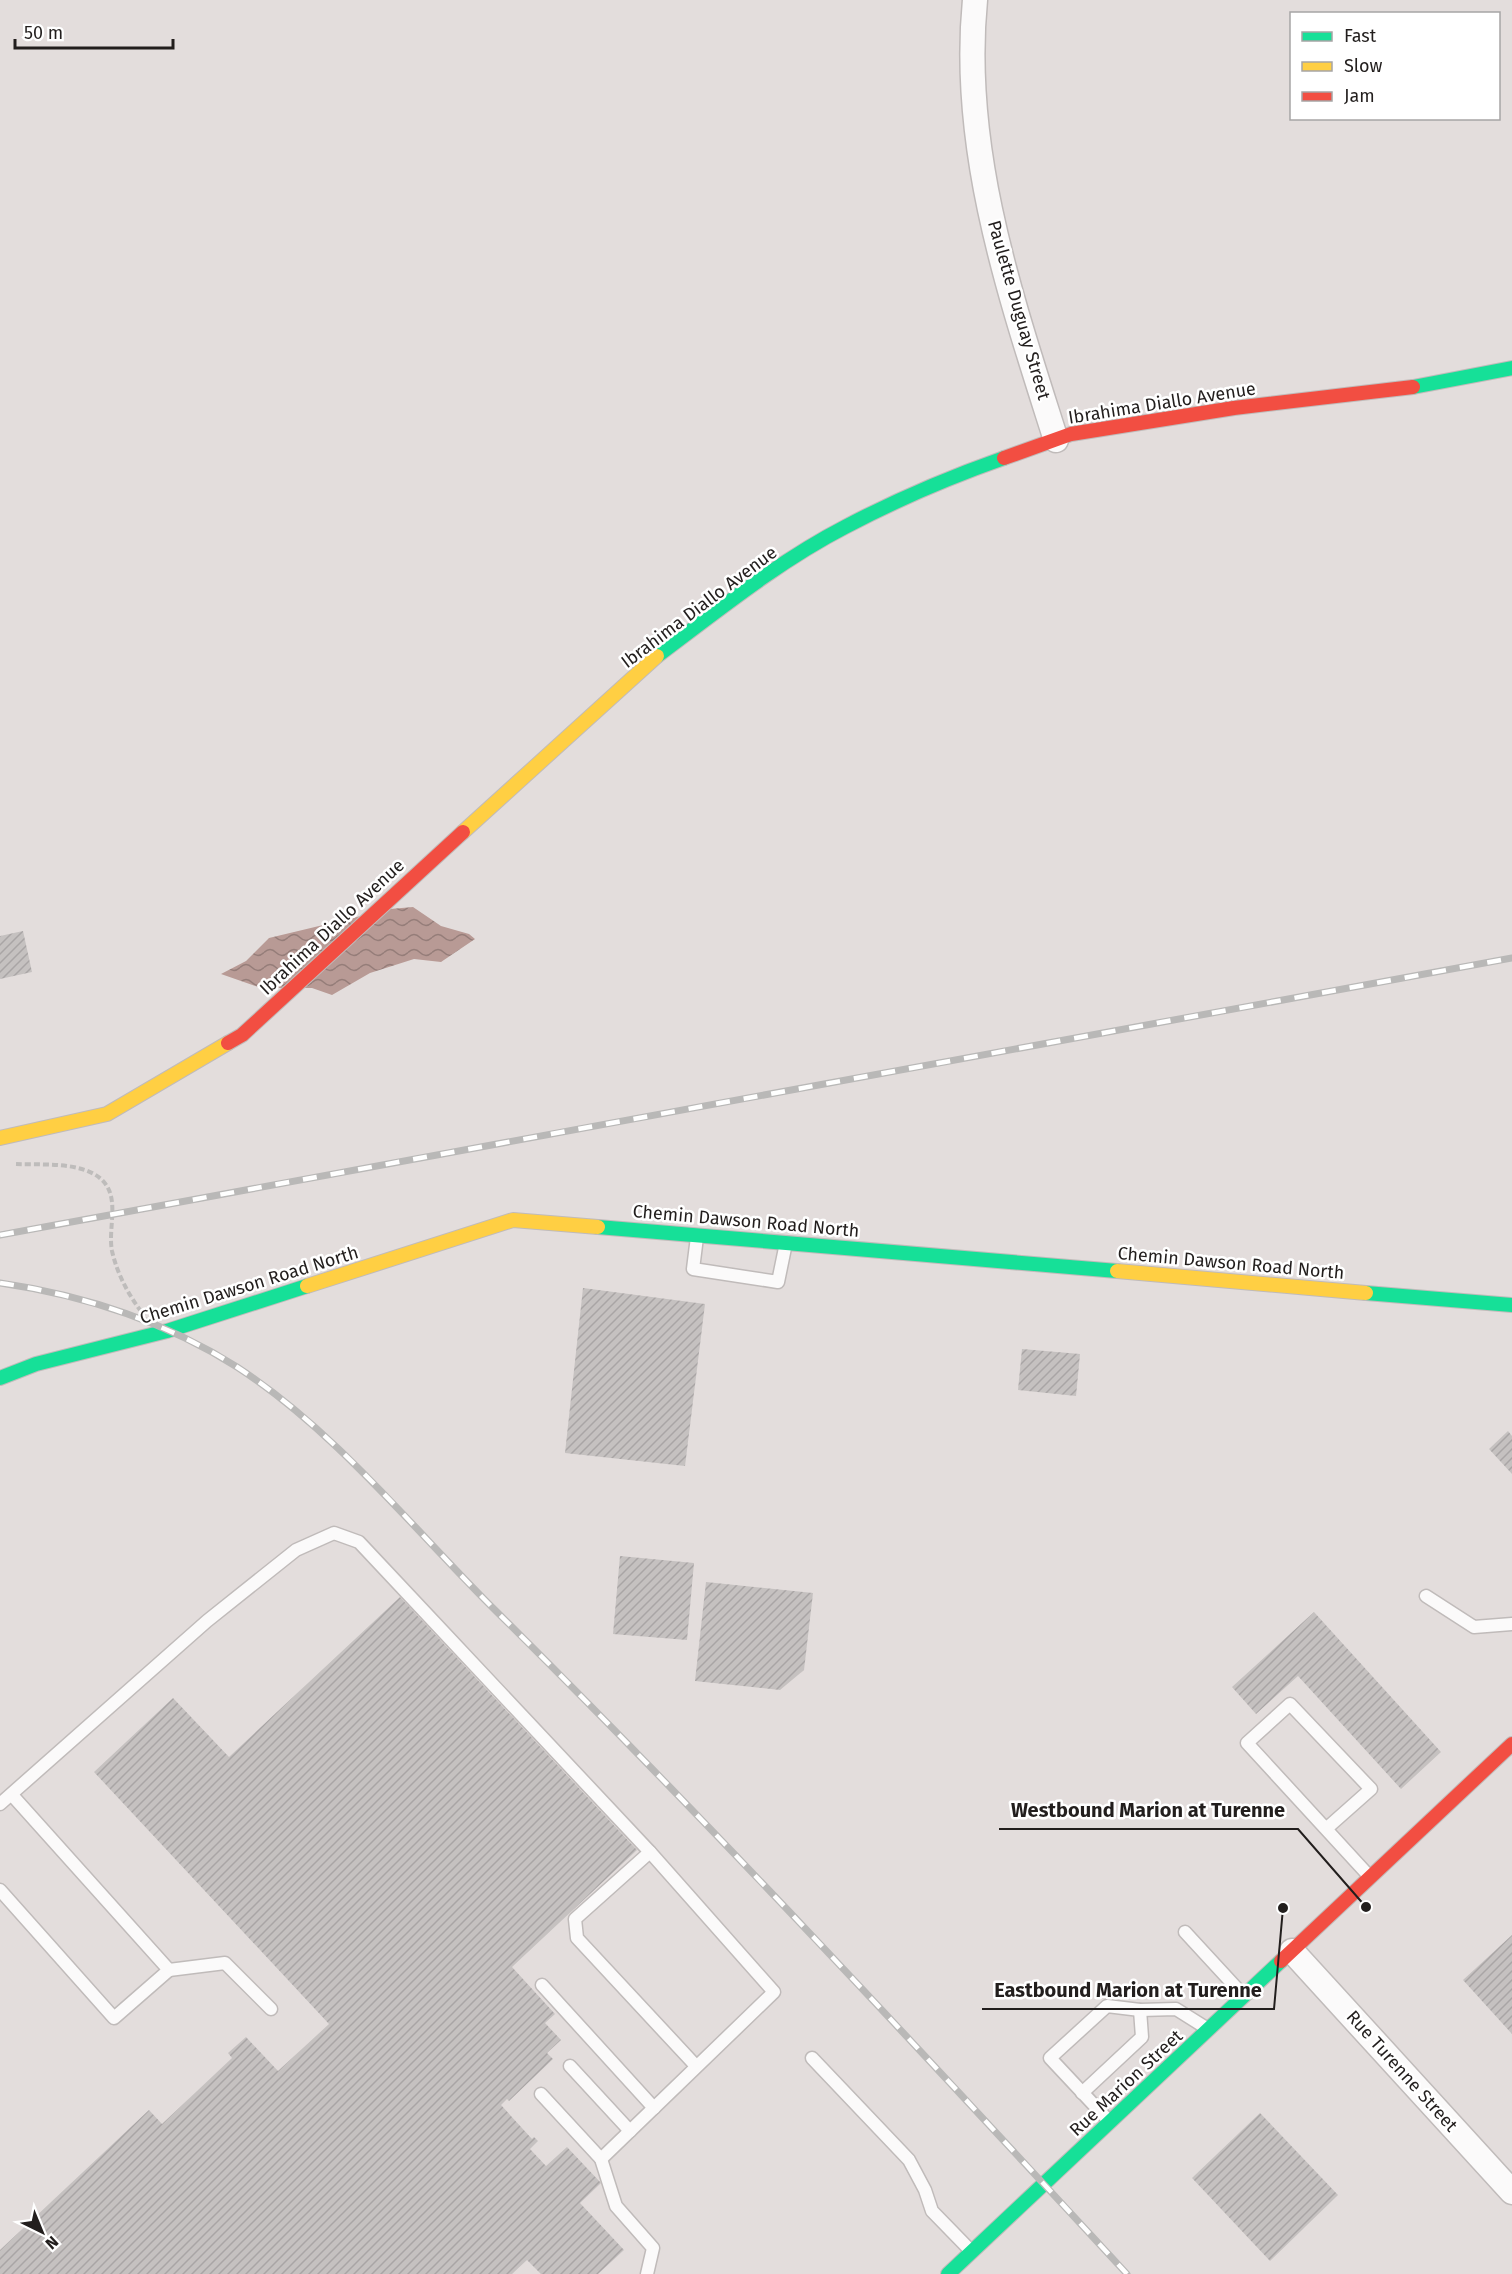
<svg xmlns="http://www.w3.org/2000/svg" width="1512" height="2274" viewBox="0 0 1512 2274" font-family="'Fira Sans',sans-serif">
  <defs>
    <pattern id="water-waves" width="16" height="10" patternUnits="userSpaceOnUse" patternTransform="scale(1.5)"><rect width="16" height="10" fill="#b89a95"/><path d="M0 5q4-4 8 0t8 0" fill="none" stroke="#957d79"/></pattern>
    <pattern id="building-hatch" width="6" height="6" patternUnits="userSpaceOnUse" patternTransform="scale(1.5)"><rect width="6" height="6" fill="#c5c1c0"/><path d="M-1 1l2-2M0 6l6-6M5 7l2-2" fill="none" stroke="#a9a5a5"/></pattern>
  </defs>
  <rect width="100%" height="100%" fill="#e3dddc"/>
  <!-- water -->
  <polygon fill="url(#water-waves)" points="413,907 441,926 469,934 475,939 441,962 414,959 370,973 332,995 312,988 261,988 221,974 246,961 269,938 390,909"/>
  <!-- building -->
  <g fill="url(#building-hatch)">
    <polygon points="23,931 32,972 0,979 0,936"/>
    <polygon points="583,1288 705,1304 685,1466 565,1453"/>
    <polygon points="1022,1349 1080,1354 1076,1396 1018,1390"/>
    <polygon points="1508,1431 1512,1436 1512,1474 1489,1449"/>
    <polygon points="620,1556 694,1563 687,1640 613,1634"/>
    <polygon points="706,1582 813,1593 804,1670 780,1690 695,1681"/>
    <polygon points="400,1597 637,1850 512,1967 555,2014 545,2023 561,2040 547,2053 553,2059 509,2101 507,2099 501,2105 532,2139 534,2137 538,2141 530,2149 546,2166 567,2147 601,2183 580,2203 624,2250 598,2274 541,2274 527,2260 512,2274 0,2274 0,2250 149,2110 162,2124 232,2058 228,2053 246,2037 278,2071 329,2024 94,1772 173,1698 229,1757"/>
    <polygon points="1314,1612 1441,1752 1401,1789 1298,1676 1256,1714 1232,1687"/>
    <polygon points="1512,1935 1512,2034 1463,1980"/>
    <polygon points="1260,2113 1338,2195 1270,2261 1192,2178"/>
  </g>
  <g fill="none" stroke-linecap="round" stroke-linejoin="round">
    <defs>
      <g id="lane">
        <polyline points="697,1237 693,1269 778,1282 786,1243"/>
        <polyline points="1426,1596 1474,1627 1512,1624"/>
        <polyline points="0,1804 207,1621 296,1550 334,1533 359,1542 650,1852 774,1992 601,2159"/>
        <polyline points="1327,1828 1371,1789 1290,1704 1247,1743 1370,1877"/>
        <polyline points="650,1852 575,1919 577,1938 696,2066"/>
        <polyline points="0,1890 114,2018 169,1970 12,1795"/>
        <polyline points="1185,1932 1243,1995"/>
        <polyline points="169,1970 225,1963 271,2009"/>
        <polyline points="542,1985 654,2108"/>
        <polyline points="812,2058 909,2160 925,2190 932,2211 971,2251"/>
        <polyline points="570,2066 630,2131"/>
        <polyline points="1082,2093 1142,2037 1140,2010"/>
        <polyline points="541,2094 601,2159 616,2206 653,2248 647,2274"/>
        <polyline points="1109,2121 1050,2058 1107,2006 1140,2010 1176,2009 1208,2029"/>
      </g>
      <g id="street">
        <path d="M975,0C960,151 1011,298 1056,440"/>
        <polyline points="1292,1951 1512,2192"/>
      </g>
      <g id="fast">
        <polyline points="1413,387 1512,368"/>
        <path d="M657,656C717,611 779,561 845,527C896,500 950,477 1004,458"/>
        <polyline points="598,1227 1117,1271"/>
        <polyline points="1366,1293 1512,1305"/>
        <polyline points="0,1378 36,1364 167,1331 307,1286"/>
        <polyline points="948,2274 1281,1961"/>
      </g>
      <g id="slow">
        <polyline points="463,832 657,656"/>
        <polyline points="0,1138 107,1114 228,1043"/>
        <polyline points="1117,1271 1366,1293"/>
        <polyline points="307,1286 513,1220 598,1227"/>
      </g>
      <g id="jam">
        <polyline points="1004,458 1071,434 1234,408 1413,387"/>
        <polyline points="228,1043 242,1035 463,832"/>
        <polyline points="1281,1961 1512,1744"/>
      </g>
    </defs>
    <!-- lane casing -->
    <use href="#lane" stroke="#c0bbba" stroke-width="15"/>
    <!-- street casing -->
    <use href="#street" stroke="#c0bbba" stroke-width="27"/>
    <!-- fast casing -->
    <use href="#fast" stroke="#c0bbba" stroke-width="16"/>
    <!-- slow casing -->
    <use href="#slow" stroke="#c0bbba" stroke-width="16"/>
    <!-- jam casing -->
    <use href="#jam" stroke="#c0bbba" stroke-width="16"/>
    <!-- path -->
    <path stroke="#bebcbb" stroke-width="4" stroke-dasharray="6 3" stroke-linecap="butt" d="M16,1164C40,1165 72,1162 94,1174C124,1191 107,1225 112,1251C117,1273 127,1292 140,1310"/>
    <!-- lane -->
    <use href="#lane" stroke="#fbfafa" stroke-width="12"/>
    <!-- street -->
    <use href="#street" stroke="#fbfafa" stroke-width="24"/>
    <!-- fast -->
    <use href="#fast" stroke="#16e098" stroke-width="14"/>
    <!-- slow -->
    <use href="#slow" stroke="#ffcf43" stroke-width="14"/>
    <!-- jam -->
    <use href="#jam" stroke="#f24e42" stroke-width="14"/>
    <defs>
      <g id="rail">
        <polyline points="0,1235 1512,958"/>
        <path d="M0,1283C83,1295 166,1322 237,1367C337,1432 414,1530 498,1613C714,1827 921,2051 1127,2274"/>
      </g>
    </defs>
    <!-- rail casing -->
    <use href="#rail" stroke="#b9b8b7" stroke-width="7"/>
    <!-- rail -->
    <use href="#rail" stroke="#fff" stroke-width="4.5" stroke-dasharray="14" stroke-linecap="butt"/>
  </g>
  <g text-anchor="middle" dominant-baseline="central" stroke-width="5" stroke-linejoin="round" paint-order="stroke">
    <!-- street labels -->
    <g font-size="18" fill="#221e1d" stroke="#fff">
      <text transform="translate(1019 310) rotate(74)">Paulette Duguay Street</text>
      <text transform="translate(1162 403) rotate(-9)">Ibrahima Diallo Avenue</text>
      <text transform="translate(699 607) rotate(-37)">Ibrahima Diallo Avenue</text>
      <text transform="translate(332 927) rotate(-43)">Ibrahima Diallo Avenue</text>
      <text transform="translate(746 1221) rotate(5)">Chemin Dawson Road North</text>
      <text transform="translate(1231 1263) rotate(5)">Chemin Dawson Road North</text>
      <text transform="translate(249 1285) rotate(-17)">Chemin Dawson Road North</text>
      <text transform="translate(1402 2071) rotate(48)">Rue Turenne Street</text>
      <text transform="translate(1126 2083) rotate(-43)">Rue Marion Street</text>
    </g>
  </g>
  <!-- callouts -->
  <path fill="none" stroke="#221e1d" stroke-width="2" d="M1366 1907L1298 1829H999M1283 1908L1274 2009H982"/>
  <g fill="#221e1d" stroke="#fff" stroke-width="2">
    <circle cx="1366" cy="1907" r="6"/>
    <circle cx="1283" cy="1908" r="6"/>
  </g>
  <g font-size="20" text-anchor="middle" font-weight="bold" fill="#221e1d" stroke="#fff" stroke-width="5" stroke-linejoin="round" paint-order="stroke">
    <text x="1148" y="1817">Westbound Marion at Turenne</text>
    <text x="1128" y="1997">Eastbound Marion at Turenne</text>
  </g>
  <!-- legend -->
  <rect x="1290" y="12" width="210" height="108" fill="#ffffff" stroke="#a7a5a5" stroke-width="1.5"/>
  <rect x="1302" y="32" width="30" height="9" fill="#16e098" stroke="#a7a5a5" stroke-width="1.5"/>
  <text x="1344" y="42" font-size="18" fill="#221e1d">Fast</text>
  <rect x="1302" y="62" width="30" height="9" fill="#ffcf43" stroke="#a7a5a5" stroke-width="1.5"/>
  <text x="1344" y="72" font-size="18" fill="#221e1d">Slow</text>
  <rect x="1302" y="92" width="30" height="9" fill="#f24e42" stroke="#a7a5a5" stroke-width="1.5"/>
  <text x="1344" y="102" font-size="18" fill="#221e1d">Jam</text>
  <!-- north arrow -->
  <g transform="translate(42 2232) rotate(137)" stroke="#ffffff" stroke-width="4.5" paint-order="stroke">
  <path d="M0-4.5L10 22L0 15L-10 22Z" fill="#221e1d"/>
  <text y="-9" font-size="16" font-weight="bold" text-anchor="middle" fill="#221e1d">N</text>
  </g>
  <!-- scale -->
  <path d="M15 39v9h158v-9" fill="none" stroke="#221e1d" stroke-width="3"/>
  <text x="24" y="39" font-size="18" fill="#221e1d" stroke="#ffffff" stroke-width="4.5" paint-order="stroke">50 m</text>
</svg>
